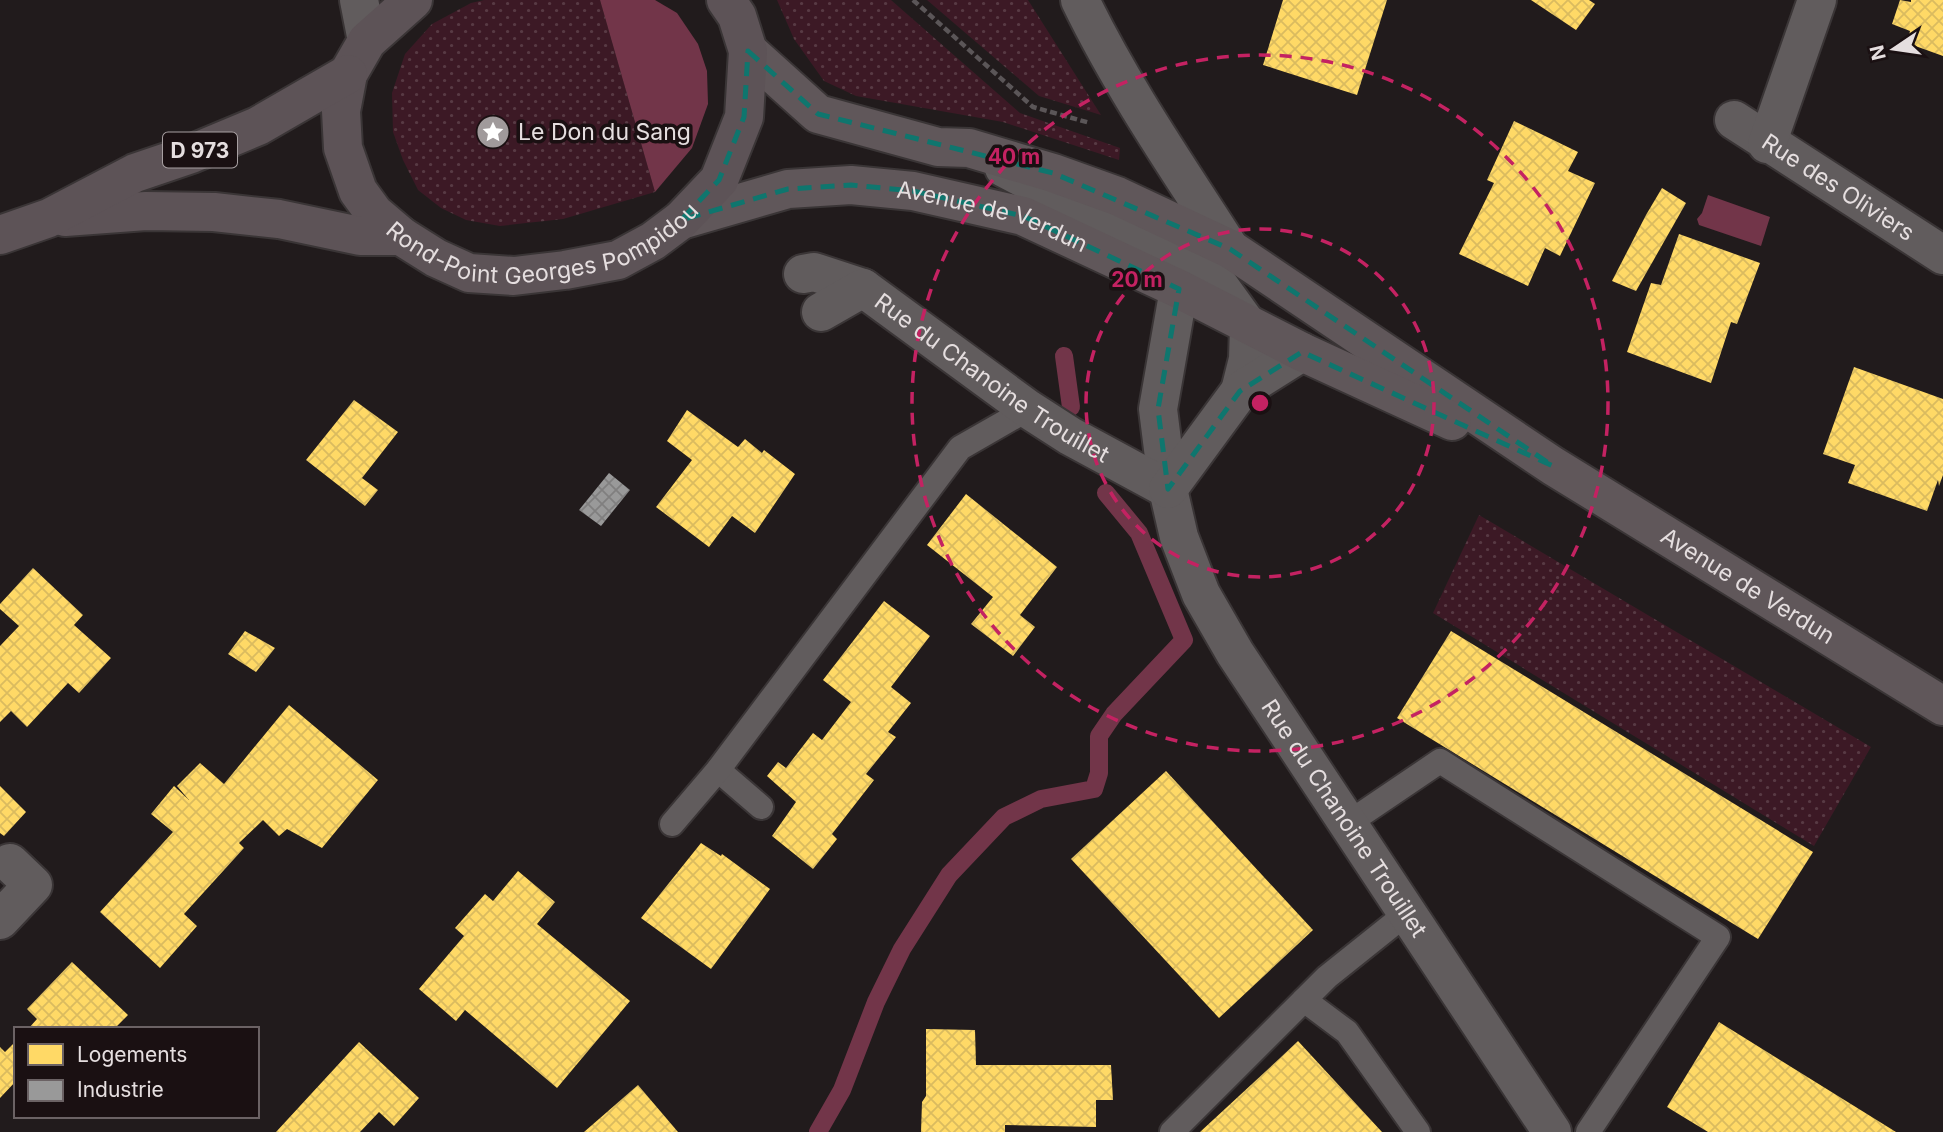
<svg xmlns="http://www.w3.org/2000/svg" width="1943" height="1132" viewBox="0 0 1943 1132" font-family="Inter,sans-serif">
  <defs>
    <pattern id="grass-dots" width="8" height="8" patternUnits="userSpaceOnUse" patternTransform="scale(1.75)"><rect width="8" height="8" fill="#3c1925"/><path d="M2 2h.1M6 6h.1" fill="none" stroke="#583a44" stroke-width="1.8" stroke-linecap="round"/></pattern>
    <pattern id="homes-cross-hatch" width="8" height="8" patternUnits="userSpaceOnUse" patternTransform="scale(1.75)"><rect width="8" height="8" fill="#ffd966"/><path d="M0 0l8 8M0 8l8-8" fill="none" stroke="#dabb5f"/></pattern>
    <pattern id="industry-cross-hatch" width="8" height="8" patternUnits="userSpaceOnUse" patternTransform="scale(1.75)"><rect width="8" height="8" fill="#999"/><path d="M0 0l8 8M0 8l8-8" fill="none" stroke="#807f7f"/></pattern>
  </defs>
  <rect width="100%" height="100%" fill="#211b1c"/>
  <!-- grass -->
  <g fill="url(#grass-dots)">
    <polygon points="484,0 600,0 655,192 563,219 500,226 466,220 441,208 418,190 403,160 393,132 392,93 405,54 432,24 471,3"/>
    <polygon points="777,0 891,0 1020,113 1120,148 1119,160 1003,122 856,96 824,81 794,39"/>
    <polygon points="927,0 1028,0 1101,115 1039,96"/>
    <polygon points="1479,515 1871,747 1814,846 1433,613"/>
  </g>
  <!-- water -->
  <g fill="#723549">
    <polygon points="600,0 655,0 677,13 698,44 707,71 708,104 692,148 655,192"/>
    <polygon points="1708,195 1770,217 1761,246 1699,225 1697,219 1702,213"/>
  </g>
  <!-- homes -->
  <g fill="url(#homes-cross-hatch)">
    <polygon points="1283,0 1387,0 1357,95 1263,65"/>
    <polygon points="1531,0 1589,0 1595,4 1576,30"/>
    <polygon points="1900,0 1911,2 1911,0 1943,0 1943,56 1907,43 1910,31 1892,24"/>
    <polygon points="1514,121 1578,152 1568,171 1595,183 1560,256 1545,248 1528,286 1459,254 1494,183 1487,180"/>
    <polygon points="1662,188 1686,203 1636,291 1612,281 1646,215"/>
    <polygon points="1679,234 1760,263 1737,324 1731,322 1711,383 1627,352 1651,283 1661,285"/>
    <polygon points="1854,367 1943,399 1943,475 1939,486 1938,480 1927,511 1848,483 1855,465 1823,454"/>
    <polygon points="354,400 398,432 362,478 378,490 365,506 306,460"/>
    <polygon points="687,410 738,447 745,439 762,453 764,450 795,474 755,533 732,516 709,547 656,507 692,460 667,441"/>
    <polygon points="966,494 1057,567 1020,615 1035,627 1013,656 971,624 993,597 927,545"/>
    <polygon points="33,568 83,615 74,625 111,658 79,693 68,683 27,727 11,711 0,722 0,646 19,626 0,609 0,604"/>
    <polygon points="884,601 930,636 891,687 911,703 888,732 896,737 866,774 874,780 832,834 837,839 813,869 772,836 796,802 767,776 778,762 786,768 813,733 822,740 851,702 823,680"/>
    <polygon points="245,631 275,648 256,672 228,654"/>
    <polygon points="1451,631 1813,852 1758,939 1397,718"/>
    <polygon points="289,705 378,780 322,848 287,829 279,836 263,820 239,843 244,848 184,914 197,926 160,968 100,912 173,832 151,814 174,786 189,800 177,786 200,763 224,784"/>
    <polygon points="1166,771 1313,930 1219,1018 1071,859"/>
    <polygon points="0,786 26,812 4,836 0,833"/>
    <polygon points="701,843 721,856 722,854 770,889 711,969 641,918"/>
    <polygon points="518,871 555,902 537,924 630,1001 557,1088 465,1010 456,1021 419,989 464,936 455,928 485,894 493,901"/>
    <polygon points="72,962 128,1015 114,1029 28,1029 37,1019 27,1009"/>
    <polygon points="1719,1022 1896,1132 1708,1132 1667,1107"/>
    <polygon points="926,1029 975,1030 976,1065 1111,1065 1113,1100 1096,1100 1096,1127 1005,1125 1005,1132 921,1132 922,1102 926,1096"/>
    <polygon points="16,1041 16,1081 0,1098 0,1047 5,1052"/>
    <polygon points="1298,1041 1382,1132 1200,1132 1280,1058"/>
    <polygon points="359,1042 419,1098 394,1126 379,1112 360,1132 276,1132"/>
    <polygon points="638,1085 678,1132 584,1132"/>
  </g>
  <!-- industry -->
  <polygon fill="url(#industry-cross-hatch)" points="609,473 630,490 601,526 579,510"/>
  <g fill="none" stroke-linecap="round" stroke-linejoin="round">
    <!-- stream -->
    <g stroke="#723549" stroke-width="18">
      <polyline points="1064,356 1071,407"/>
      <polyline points="818,1132 842,1090 876,1002 902,949 949,875 1004,817 1041,799 1094,789 1099,773 1099,736 1114,714 1184,640 1139,533 1106,493"/>
    </g>
    <defs>
      <g id="service">
        <polyline points="718,770 761,807"/>
        <polyline points="672,824 718,770 960,448 1028,409"/>
        <polyline points="1347,824 1440,761 1718,937 1588,1132"/>
        <polyline points="1304,1000 1347,1032 1418,1132"/>
        <polyline points="1172,1132 1327,977 1407,913"/>
      </g>
      <g id="minor">
        <polyline points="359,0 367,41"/>
        <path d="M1080,0C1122,87 1178,168 1230,249"/>
        <path id="s1" d="M1734,120L1943,255"/>
        <polyline points="1767,144 1817,0"/>
        <polyline points="1004,168 1213,277 1249,327 1248,359 1240,391"/>
        <polyline points="803,274 814,272 863,288"/>
        <path id="s2" d="M1179,289L1158,409L1168,489L1179,537L1201,594L1235,653L1552,1132"/>
        <path id="s3" d="M821,312L863,288L1028,409L1070,436L1168,489"/>
        <polyline points="1168,489 1240,391 1302,352"/>
        <polyline points="0,920 33,885 10,863"/>
      </g>
      <g id="secondary">
        <path id="s4" d="M748,51L818,114L938,147L969,148L1053,173L1117,196L1230,249L1553,466L1943,706"/>
        <path id="s5" d="M681,220L788,189L851,185L913,191L1023,216L1179,289L1302,352L1452,421"/>
      </g>
      <g id="primary">
        <path id="s6" d="M413,0L367,41L348,74L341,111L343,148L358,191L374,213L401,236L436,258L469,273L514,276L565,270L618,260L653,241L681,220L719,180L744,117L748,51L737,16L726,0"/>
        <polyline points="65,217 146,211 214,212 279,219 360,236 401,236"/>
        <polyline points="0,235 49,218 135,173 191,154 258,126 348,74"/>
      </g>
    </defs>
    <!-- service casing -->
    <use href="#service" stroke="#3a3536" stroke-width="28"/>
    <!-- minor casing -->
    <use href="#minor" stroke="#3a3536" stroke-width="42"/>
    <!-- secondary casing -->
    <use href="#secondary" stroke="#3a3536" stroke-width="42"/>
    <!-- primary casing -->
    <use href="#primary" stroke="#3a3536" stroke-width="42"/>
    <!-- path -->
    <polyline stroke="#5b5658" stroke-width="4.5" stroke-dasharray="7 3.5" stroke-linecap="butt" points="913,0 1033,107 1090,123"/>
    <!-- service -->
    <use href="#service" stroke="#615c5d" stroke-width="24"/>
    <!-- minor -->
    <use href="#minor" stroke="#615c5d" stroke-width="38"/>
    <!-- secondary -->
    <use href="#secondary" stroke="#60575a" stroke-width="38"/>
    <!-- primary -->
    <use href="#primary" stroke="#5d5357" stroke-width="38"/>
  </g>
  <!-- marked area -->
  <path fill="none" stroke="#0f766e" stroke-width="5" stroke-dasharray="14 9" stroke-linejoin="round" d="M748,51L818,114L1053,173L1230,249L1553,466L1302,352L1240,391L1168,489L1158,409L1179,289L1023,216L913,191L851,185L788,189L681,220L719,180L744,117Z"/>
  <!-- distance rings -->
  <g fill="none" stroke="#c42262" stroke-width="3.5" stroke-dasharray="12 9">
    <circle cx="1260" cy="403" r="174"/>
    <circle cx="1260" cy="403" r="348"/>
  </g>
  <!-- icons -->
  <defs>
    <symbol id="sight-disc" viewBox="-11 -11 22 22"><circle r="9.5" fill="#a09a9b" stroke="#1a1012"/><path d="M0-6L1.8-2.2L6-1.7L2.9 1.2L3.7 5.4L0 3.3L-3.7 5.4L-2.9 1.2L-6-1.7L-1.8-2.2Z" fill="#fff"/></symbol>
  </defs>
  <g fill-rule="evenodd">
    <use href="#sight-disc" x="474" y="113" width="38" height="38"/>
  </g>
  <g text-anchor="middle" dominant-baseline="central" stroke-width="7" stroke-linejoin="round" paint-order="stroke">
    <!-- shield labels -->
    <rect fill="#1a1012" stroke="#a8a0a2" stroke-width="2" x="163" y="132.5" width="74" height="35" rx="5"/>
    <g font-size="21" font-weight="bold" fill="#e5dedf">
      <text x="200" y="150">D 973</text>
    </g>
    <!-- poi labels -->
    <g font-size="23" fill="#e5dedf" stroke="#1a1012" text-anchor="start">
      <text x="518" y="132">Le Don du Sang</text>
    </g>
    <!-- street labels -->
    <g font-size="23" fill="#e5dedf" stroke="#1a1012">
      <text stroke="none"><textPath href="#s1" startOffset="124">Rue des Oliviers</textPath></text>
      <text stroke="none"><textPath href="#s6" startOffset="436">Rond-Point Georges Pompidou</textPath></text>
      <text stroke="none"><textPath href="#s5" startOffset="320">Avenue de Verdun</textPath></text>
      <text stroke="none"><textPath href="#s3" startOffset="206">Rue du Chanoine Trouillet</textPath></text>
      <text stroke="none"><textPath href="#s4" startOffset="1148">Avenue de Verdun</textPath></text>
      <text stroke="none"><textPath href="#s2" startOffset="579">Rue du Chanoine Trouillet</textPath></text>
    </g>
  </g>
  <circle cx="1260" cy="403" r="10" fill="#c42262" stroke="#1a1012" stroke-width="3.5"/>
  <g font-size="21" text-anchor="middle" font-weight="bold" fill="#c42262" stroke="#1a1012" stroke-width="7" stroke-linejoin="round" paint-order="stroke">
    <text x="1014" y="164">40 m</text>
    <text x="1137" y="287">20 m</text>
  </g>
  <!-- legend -->
  <rect x="14" y="1027" width="245" height="91" fill="#1a1012" stroke="#6b6264" stroke-width="2"/>
  <rect x="28" y="1044" width="35" height="21" fill="#ffd966" stroke="#6b6264" stroke-width="2"/>
  <text x="77" y="1062" font-size="21" fill="#e5dedf">Logements</text>
  <rect x="28" y="1080" width="35" height="21" fill="#999999" stroke="#6b6264" stroke-width="2"/>
  <text x="77" y="1097" font-size="21" fill="#e5dedf">Industrie</text>
  <!-- north arrow -->
  <g transform="translate(1894 49) rotate(257)" stroke="#1a1012" stroke-width="5" paint-order="stroke">
  <path d="M0-5L12 26L0 18L-12 26Z" fill="#e5dedf"/>
  <text y="-10" font-size="19" font-weight="bold" text-anchor="middle" fill="#e5dedf">N</text>
  </g>
</svg>
